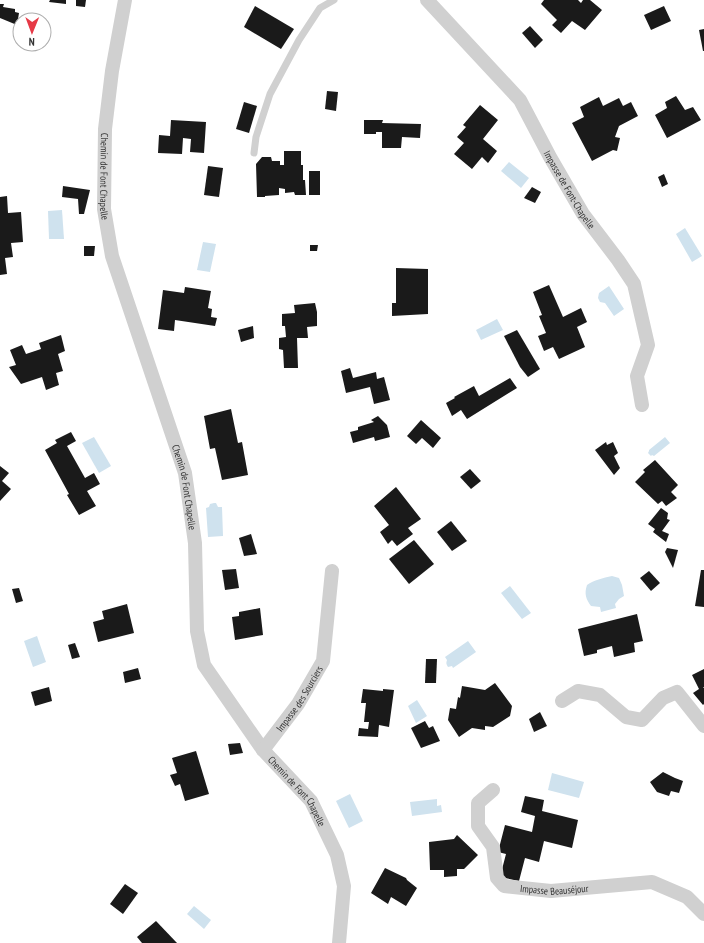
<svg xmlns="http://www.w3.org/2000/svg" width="704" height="943" viewBox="0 0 704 943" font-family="'PT Sans Narrow',sans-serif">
  <rect width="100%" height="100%" fill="#fff"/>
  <!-- water -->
  <g fill="#cfe2ee">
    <polygon points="509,162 529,178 521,188 501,171"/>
    <polygon points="62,210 64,239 49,239 48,211"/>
    <polygon points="685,228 702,256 692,262 676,234"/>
    <polygon points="203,242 216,244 210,272 197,270"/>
    <polygon points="609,286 624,309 614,316 605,303 600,302 598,298 599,293"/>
    <polygon points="497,319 503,330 481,340 476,330"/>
    <polygon points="94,437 111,466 99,473 82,443"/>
    <polygon points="665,437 670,443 654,456 652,455 651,456 648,453 649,451 649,450"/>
    <polygon points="214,503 216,503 218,507 222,507 223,536 208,537 206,508 209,507 210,504"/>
    <path d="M612,576L619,578L622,585L624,596L619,599L615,604L616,608L601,612L600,607L591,606C586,599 584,594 587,585C594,580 603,578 612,576Z"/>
    <polygon points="510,586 531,613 522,619 501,593"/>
    <polygon points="37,636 46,662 33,667 24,641"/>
    <path d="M468,641L476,652L453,668L452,666L448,667C446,664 446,663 447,660L445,657Z"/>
    <polygon points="417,700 427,716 416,723 408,706"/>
    <polygon points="552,773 584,782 579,798 548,790"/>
    <polygon points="350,794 363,821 349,828 336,801"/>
    <polygon points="437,799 437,806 441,805 442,812 412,816 410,802"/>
    <polygon points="194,906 211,920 204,929 187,914"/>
  </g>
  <!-- building -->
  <g fill="#1a1a1a">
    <polygon points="50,0 66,0 66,4 49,2"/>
    <polygon points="76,0 86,0 85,7 76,6"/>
    <polygon points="544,0 578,0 581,3 583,0 590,0 602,10 585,30 572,21 561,33 552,25 557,20 541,4"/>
    <polygon points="0,4 4,4 3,7 15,9 15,12 19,13 17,25 0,18"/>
    <polygon points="255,6 294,29 281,49 244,27"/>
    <polygon points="664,6 671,21 651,30 644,15"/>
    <polygon points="530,26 543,40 535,48 522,33"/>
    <polygon points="704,29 704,51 703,51 699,30"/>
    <polygon points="327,91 338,92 336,111 325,109"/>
    <polygon points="676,96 685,110 693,107 701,120 667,138 655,115 667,108 665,102"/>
    <polygon points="599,97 603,106 619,98 623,106 631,102 638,116 619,126 615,137 620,138 617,151 613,150 592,161 572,123 584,117 580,107"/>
    <polygon points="244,102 257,106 249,133 236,129"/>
    <polygon points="480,105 498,120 483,139 497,151 488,163 482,157 472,169 454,154 464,143 457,137 466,127 463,125"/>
    <polygon points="171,120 206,122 204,153 190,152 191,139 183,138 182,154 158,153 159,135 170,136"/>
    <polygon points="364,120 383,120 382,123 421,124 420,138 402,137 401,148 382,148 382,132 376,132 376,134 364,134"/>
    <polygon points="284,151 301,151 301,165 303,165 303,180 305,180 306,195 295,195 294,192 285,193 285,189 279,188 279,195 265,196 265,197 257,197 256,164 262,157 271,157 272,161 280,161 280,165 284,165"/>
    <polygon points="208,166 223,168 219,197 204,195"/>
    <rect x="309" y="171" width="11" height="24"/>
    <polygon points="664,174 668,184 662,187 658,177"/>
    <polygon points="63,186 90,190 84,214 79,214 78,199 62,197"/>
    <polygon points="532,187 541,192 535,203 524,198"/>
    <polygon points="7,196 8,213 21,212 23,242 11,243 13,257 5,258 7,274 0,275 0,197"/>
    <polygon points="310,245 318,245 317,251 310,251"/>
    <polygon points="84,246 95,246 94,256 84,256"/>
    <polygon points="396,268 428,269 428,314 392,316 392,303 396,303"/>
    <polygon points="549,285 563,317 581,308 587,322 577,327 585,347 559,359 553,347 544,351 538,336 546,333 539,316 542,315 533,292"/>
    <polygon points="185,287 211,291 208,308 212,309 211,317 217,318 215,326 175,320 174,331 158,329 163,290 184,293"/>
    <polygon points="315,303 317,312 317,326 307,327 308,338 297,338 298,368 284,368 283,350 279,349 279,338 286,337 285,326 282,326 282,314 295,313 294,305"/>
    <polygon points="253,326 254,338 241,342 238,330"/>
    <polygon points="517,330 540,369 528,377 520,367 504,336"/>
    <polygon points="61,335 65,351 58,354 63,371 56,373 59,385 46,390 42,377 21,384 9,367 16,365 10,350 22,345 26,354 41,349 39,343"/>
    <polygon points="350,368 353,378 376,372 377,379 384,377 390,400 374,404 370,387 346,393 341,371"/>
    <polygon points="510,378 517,388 467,419 461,410 452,416 446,403 455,398 454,397 474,386 479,396"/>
    <polygon points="231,409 238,443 242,442 248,475 222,480 215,448 210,449 204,416"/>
    <polygon points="378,416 387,425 390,437 375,441 374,437 353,443 350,432 358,430 358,427 374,422 371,420"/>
    <polygon points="421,420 441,438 433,448 422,438 416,444 407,436"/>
    <polygon points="71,432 76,441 67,446 85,478 94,473 100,484 87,491 96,506 79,515 67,495 69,494 45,450 57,443 55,440"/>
    <polygon points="606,442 607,445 613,442 618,453 614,456 620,468 614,475 595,450"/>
    <polygon points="655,460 678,485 671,492 677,498 666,506 662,501 658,504 635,482 645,472 643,470"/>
    <polygon points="0,466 9,473 2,481 11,489 0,501"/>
    <polygon points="470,469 481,481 471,489 460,477"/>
    <polygon points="396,487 421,519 408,528 413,534 397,546 392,540 388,544 380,532 389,525 374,506"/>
    <polygon points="661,508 668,513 667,519 670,520 662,531 669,534 666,542 653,532 655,529 648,524"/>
    <polygon points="451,521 467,541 452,551 437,532"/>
    <polygon points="251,534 257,554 244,556 239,538"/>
    <polygon points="414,540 434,564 409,584 389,559"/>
    <polygon points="667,548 678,550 673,568 665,552"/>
    <polygon points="236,569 239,588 225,590 222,570"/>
    <polygon points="701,570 704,570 704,607 695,606"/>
    <polygon points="649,571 660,583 651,591 640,578"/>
    <polygon points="19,588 23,601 16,603 12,589"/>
    <polygon points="127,604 134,633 98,642 93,622 104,619 102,611"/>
    <polygon points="260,608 263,635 235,640 232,617 239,616 239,612"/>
    <polygon points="637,614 643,641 634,643 635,652 614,657 612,646 597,650 597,653 584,656 578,629"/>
    <polygon points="75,643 80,657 72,659 68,645"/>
    <polygon points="426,659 437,659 436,683 425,683"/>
    <polygon points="138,668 141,679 125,683 123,672"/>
    <polygon points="704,669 704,687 703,687 704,688 704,704 703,705 693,693 699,689 692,675"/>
    <polygon points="495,683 512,706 510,716 493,727 485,726 485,730 472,728 459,737 448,720 450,708 456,709 458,697 460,698 462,686 485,690"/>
    <polygon points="49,687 52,701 35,706 31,692"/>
    <polygon points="363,689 383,691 383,689 394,690 389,727 379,725 378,737 358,736 359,728 368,729 369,722 364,722 366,703 361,703"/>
    <polygon points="540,712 547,726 534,732 529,719"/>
    <polygon points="425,721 429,728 433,726 440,741 421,748 411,728"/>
    <polygon points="240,743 243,753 230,755 228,744"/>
    <polygon points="196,751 209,794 185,801 180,784 175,786 170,775 177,773 172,758"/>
    <polygon points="663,772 675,778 683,781 679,793 671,791 669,796 657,792 650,782"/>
    <polygon points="525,796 544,800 542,811 578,820 572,848 544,841 539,862 525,858 519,881 500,877 506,854 498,852 505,825 532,832 535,816 521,812"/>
    <polygon points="457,835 478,855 464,869 457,869 457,876 444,877 444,870 430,870 429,842 454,839"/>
    <polygon points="385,868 406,878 407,880 417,888 406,906 391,897 388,904 371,893"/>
    <polygon points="125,884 138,893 123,914 110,904"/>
    <polygon points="156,921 177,943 142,943 137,937"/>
  </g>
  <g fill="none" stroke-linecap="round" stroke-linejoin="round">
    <!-- service -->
    <polyline stroke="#d0d0d0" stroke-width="7" points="254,153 256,137 270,94 299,40 320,8 334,0"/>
    <!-- minor -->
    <g stroke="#d0d0d0" stroke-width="14">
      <path id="s1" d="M125,0L112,71L105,129L104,209L112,256L185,473L195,543L197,631L204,665L263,750L311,801L337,855L344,886L339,943"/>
      <path id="s2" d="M427,0L520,100L550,157L583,214L618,260L634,284L648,345L637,376L642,405"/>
      <polyline points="562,701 578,691 600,695 626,717 642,720 663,698 677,692 704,726"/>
      <path id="s3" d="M263,750L298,704L323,661L332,571"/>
      <path id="s4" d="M493,790L478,803V826L493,847L497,878L504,886L551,891L652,882L687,897L704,914"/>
    </g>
  </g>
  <g text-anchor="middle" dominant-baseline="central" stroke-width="4" stroke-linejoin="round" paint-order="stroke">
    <!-- street labels -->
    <g font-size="10" fill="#333" stroke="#fff">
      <text stroke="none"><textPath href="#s1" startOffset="178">Chemin de Font Chapelle</textPath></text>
      <text stroke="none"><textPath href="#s2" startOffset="239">Impasse de Font-Chapelle</textPath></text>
      <text stroke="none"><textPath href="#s1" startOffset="501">Chemin de Font Chapelle</textPath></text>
      <text stroke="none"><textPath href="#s3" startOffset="63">Impasse des Sourciers</textPath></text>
      <text stroke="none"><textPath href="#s1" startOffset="838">Chemin de Font Chapelle</textPath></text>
      <text stroke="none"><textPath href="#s4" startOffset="161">Impasse Beauséjour</textPath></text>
    </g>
  </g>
  <!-- north arrow -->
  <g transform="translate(32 32) rotate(181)"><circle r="19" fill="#ffffff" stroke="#adadad"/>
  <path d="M0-3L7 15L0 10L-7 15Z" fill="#e63946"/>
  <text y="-6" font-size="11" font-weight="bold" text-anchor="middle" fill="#333333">N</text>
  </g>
</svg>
